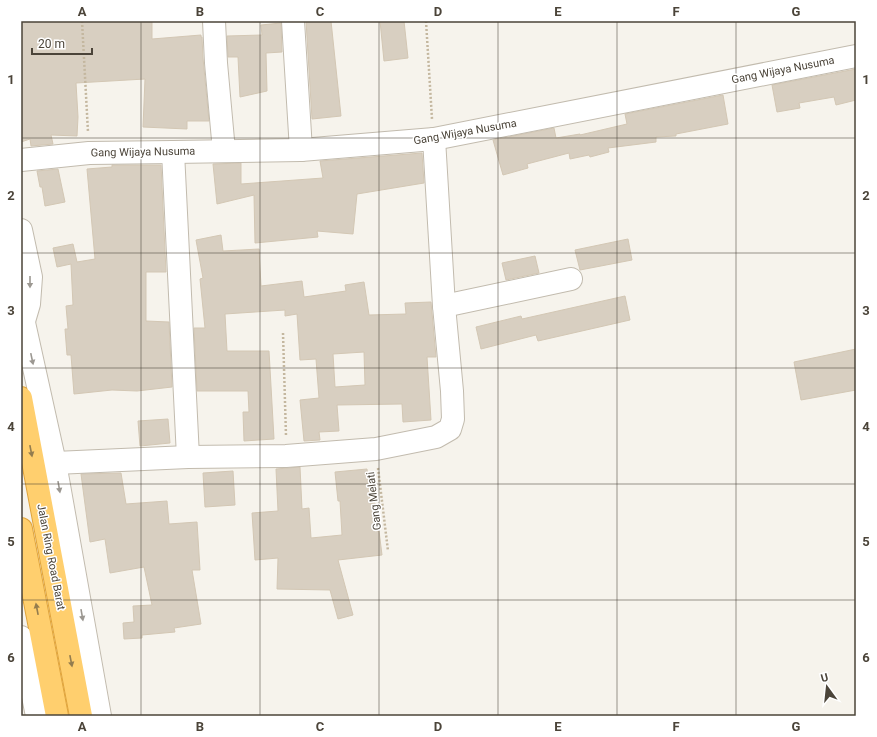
<svg xmlns="http://www.w3.org/2000/svg" width="877" height="737" viewBox="0 0 877 737" font-family="Roboto,sans-serif">
  <rect width="100%" height="100%" fill="#f6f3ec"/>
  <!-- building -->
  <g fill="#d8cfc1" stroke="#d3c7b4" fill-rule="evenodd">
    <polygon points="21,21 152,21 152,39 201,35 201,37 202,37 203,58 209,121 187,121 187,129 143,127 145,79 76,83 78,117 77,136 51,135 53,144 31,146 30,139 21,142"/>
    <polygon points="306,21 331,21 341,116 312,119"/>
    <polygon points="380,21 404,21 408,58 384,61"/>
    <polygon points="281,23 282,52 266,53 267,91 240,97 238,57 228,57 227,36 262,35 261,25"/>
    <polygon points="856,69 856,100 836,105 834,97 799,103 800,108 777,112 772,85"/>
    <polygon points="723,95 728,124 676,134 676,136 656,137 656,142 608,148 609,152 590,157 589,155 570,159 569,153 527,164 528,168 503,175 493,140 554,128 556,138 580,134 580,135 627,124 625,114"/>
    <polygon points="422,153 424,183 357,194 353,234 317,231 318,237 255,243 254,195 217,204 213,164 241,163 241,184 323,178 320,161"/>
    <polygon points="112,165 161,165 166,272 146,272 146,321 169,322 172,387 137,391 112,390 74,394 71,355 67,355 65,329 68,329 66,306 73,305 71,264 57,267 53,248 73,244 77,262 95,259 87,169 112,167"/>
    <polygon points="58,169 65,202 45,206 42,187 40,187 37,171"/>
    <path d="M221,235L223,251L259,249L261,286L302,281L304,297L346,291L345,285L364,282L369,315L406,314L405,303L431,302L436,357H427L431,420L403,422L402,404L337,405L339,431L319,432L320,440L304,441L300,400L319,398L316,359L300,360L297,314L285,316V310L225,314L227,351H269L274,439L244,441L243,412H249L248,391H197L194,328H205L200,279L203,278L196,240ZM364,352L365,385L335,387L333,354Z"/>
    <polygon points="628,239 632,260 580,270 575,250"/>
    <polygon points="535,256 539,273 506,280 502,263"/>
    <polygon points="625,296 630,320 538,341 536,335 481,349 476,327 521,316 522,319"/>
    <polygon points="856,349 856,390 801,400 794,362"/>
    <polygon points="168,419 170,443 140,446 138,421"/>
    <polygon points="300,467 302,509 309,508 311,538 342,535 340,501 338,501 335,472 367,469 370,503 375,503 378,532 379,531 382,555 338,560 353,615 338,619 330,590 277,589 278,558 255,560 252,513 278,511 276,469"/>
    <polygon points="233,471 235,505 205,507 203,473"/>
    <polygon points="121,473 126,504 167,501 169,524 197,522 200,570 192,570 201,624 174,628 175,632 142,635 142,638 124,639 123,623 134,622 133,606 152,605 144,567 110,573 105,539 90,542 81,474"/>
  </g>
  <g fill="none" stroke-linecap="round" stroke-linejoin="round">
    <defs>
      <g id="minor">
        <polyline points="214,21 216,63 224,151"/>
        <polyline points="293,21 301,150"/>
        <polyline points="173,152 188,457"/>
        <polyline points="21,160 89,153 173,152 301,150 434,139 856,56"/>
        <polyline points="21,230 31,277 29,304 24,321"/>
        <polyline points="444,306 571,279"/>
        <polyline points="21,309 55,463 100,716"/>
        <polyline points="55,463 188,457 286,456 376,449 436,437 450,429 453,419 452,391 444,306 434,139"/>
        <polyline points="21,637 37,716"/>
      </g>
      <g id="highway">
        <polyline points="21,398 81,716"/>
        <polyline points="21,529 57,716"/>
      </g>
    </defs>
    <!-- minor casing -->
    <use href="#minor" stroke="#c2bbae" stroke-width="24"/>
    <!-- highway casing -->
    <use href="#highway" stroke="#e0a43c" stroke-width="24"/>
    <!-- path -->
    <g stroke="#c4b79f" stroke-width="2.5" stroke-dasharray="2 2" stroke-linecap="butt">
      <polyline points="82,21 88,132"/>
      <polyline points="426,21 432,119"/>
      <polyline points="283,333 286,436"/>
      <polyline points="378,468 388,551"/>
    </g>
    <!-- minor -->
    <use href="#minor" stroke="#fff" stroke-width="22"/>
    <!-- highway -->
    <use href="#highway" stroke="#ffcf6e" stroke-width="22"/>
  </g>
  <!-- one-way arrows -->
  <defs><path id="oneway-solid" d="M-6-.8H1V-3.2L6.5 0L1 3.2V.8H-6Z"/></defs>
  <g fill="#9c9892">
    <use href="#oneway-solid" transform="translate(30 282) rotate(90)"/>
    <use href="#oneway-solid" transform="translate(32 359) rotate(78)"/>
    <use href="#oneway-solid" transform="translate(59 487) rotate(80)"/>
    <use href="#oneway-solid" transform="translate(82 615) rotate(80)"/>
  </g>
  <g fill="#937c4e">
    <use href="#oneway-solid" transform="translate(31 451) rotate(79)"/>
    <use href="#oneway-solid" transform="translate(37 609) rotate(-101)"/>
    <use href="#oneway-solid" transform="translate(71 661) rotate(79)"/>
  </g>
  <!-- grid -->
  <path fill="none" stroke="#4b4439" stroke-width="1" stroke-opacity="0.55" d="M141,21V716M260,21V716M379,21V716M498,21V716M617,21V716M736,21V716M21,138H856M21,253H856M21,368H856M21,484H856M21,600H856"/>
  <g text-anchor="middle" dominant-baseline="central" stroke-width="3" stroke-linejoin="round" paint-order="stroke">
    <!-- street labels -->
    <g font-size="11" fill="#4b4439" stroke="#fff">
      <text transform="translate(783 70) rotate(-11)">Gang Wijaya Nusuma</text>
      <text transform="translate(465 132) rotate(-10)">Gang Wijaya Nusuma</text>
      <text transform="translate(143 152) rotate(-1)">Gang Wijaya Nusuma</text>
      <text transform="translate(374 501) rotate(-97)">Gang Melati</text>
      <text transform="translate(51 557) rotate(79)">Jalan Ring Road Barat</text>
    </g>
  </g>
  <!-- border -->
  <rect width="877" height="737" fill="none" stroke="#ffffff" stroke-width="44"/>
  <!-- north arrow -->
  <g transform="translate(827 687) rotate(345)" stroke="#ffffff" stroke-width="3" paint-order="stroke">
  <path d="M0-3L7 15L0 10L-7 15Z" fill="#4b4439"/>
  <text y="-6" font-size="11" font-weight="bold" text-anchor="middle" fill="#4b4439">U</text>
  </g>
  <!-- scale -->
  <path d="M32 48v6h60v-6" fill="none" stroke="#4b4439" stroke-width="2"/>
  <text x="38" y="48" font-size="12" fill="#4b4439" stroke="#ffffff" stroke-width="3" paint-order="stroke">20 m</text>
  <rect x="22" y="22" width="833" height="693" fill="none" stroke="#4b4439" stroke-width="1.5"/>
  <g font-size="13" text-anchor="middle" font-weight="bold" fill="#4b4439">
    <text x="82" y="16">A</text>
    <text x="200" y="16">B</text>
    <text x="320" y="16">C</text>
    <text x="438" y="16">D</text>
    <text x="558" y="16">E</text>
    <text x="676" y="16">F</text>
    <text x="796" y="16">G</text>
    <text x="11" y="84">1</text>
    <text x="866" y="84">1</text>
    <text x="11" y="200">2</text>
    <text x="866" y="200">2</text>
    <text x="11" y="315">3</text>
    <text x="866" y="315">3</text>
    <text x="11" y="431">4</text>
    <text x="866" y="431">4</text>
    <text x="11" y="546">5</text>
    <text x="866" y="546">5</text>
    <text x="11" y="662">6</text>
    <text x="866" y="662">6</text>
    <text x="82" y="731">A</text>
    <text x="200" y="731">B</text>
    <text x="320" y="731">C</text>
    <text x="438" y="731">D</text>
    <text x="558" y="731">E</text>
    <text x="676" y="731">F</text>
    <text x="796" y="731">G</text>
  </g>
</svg>
